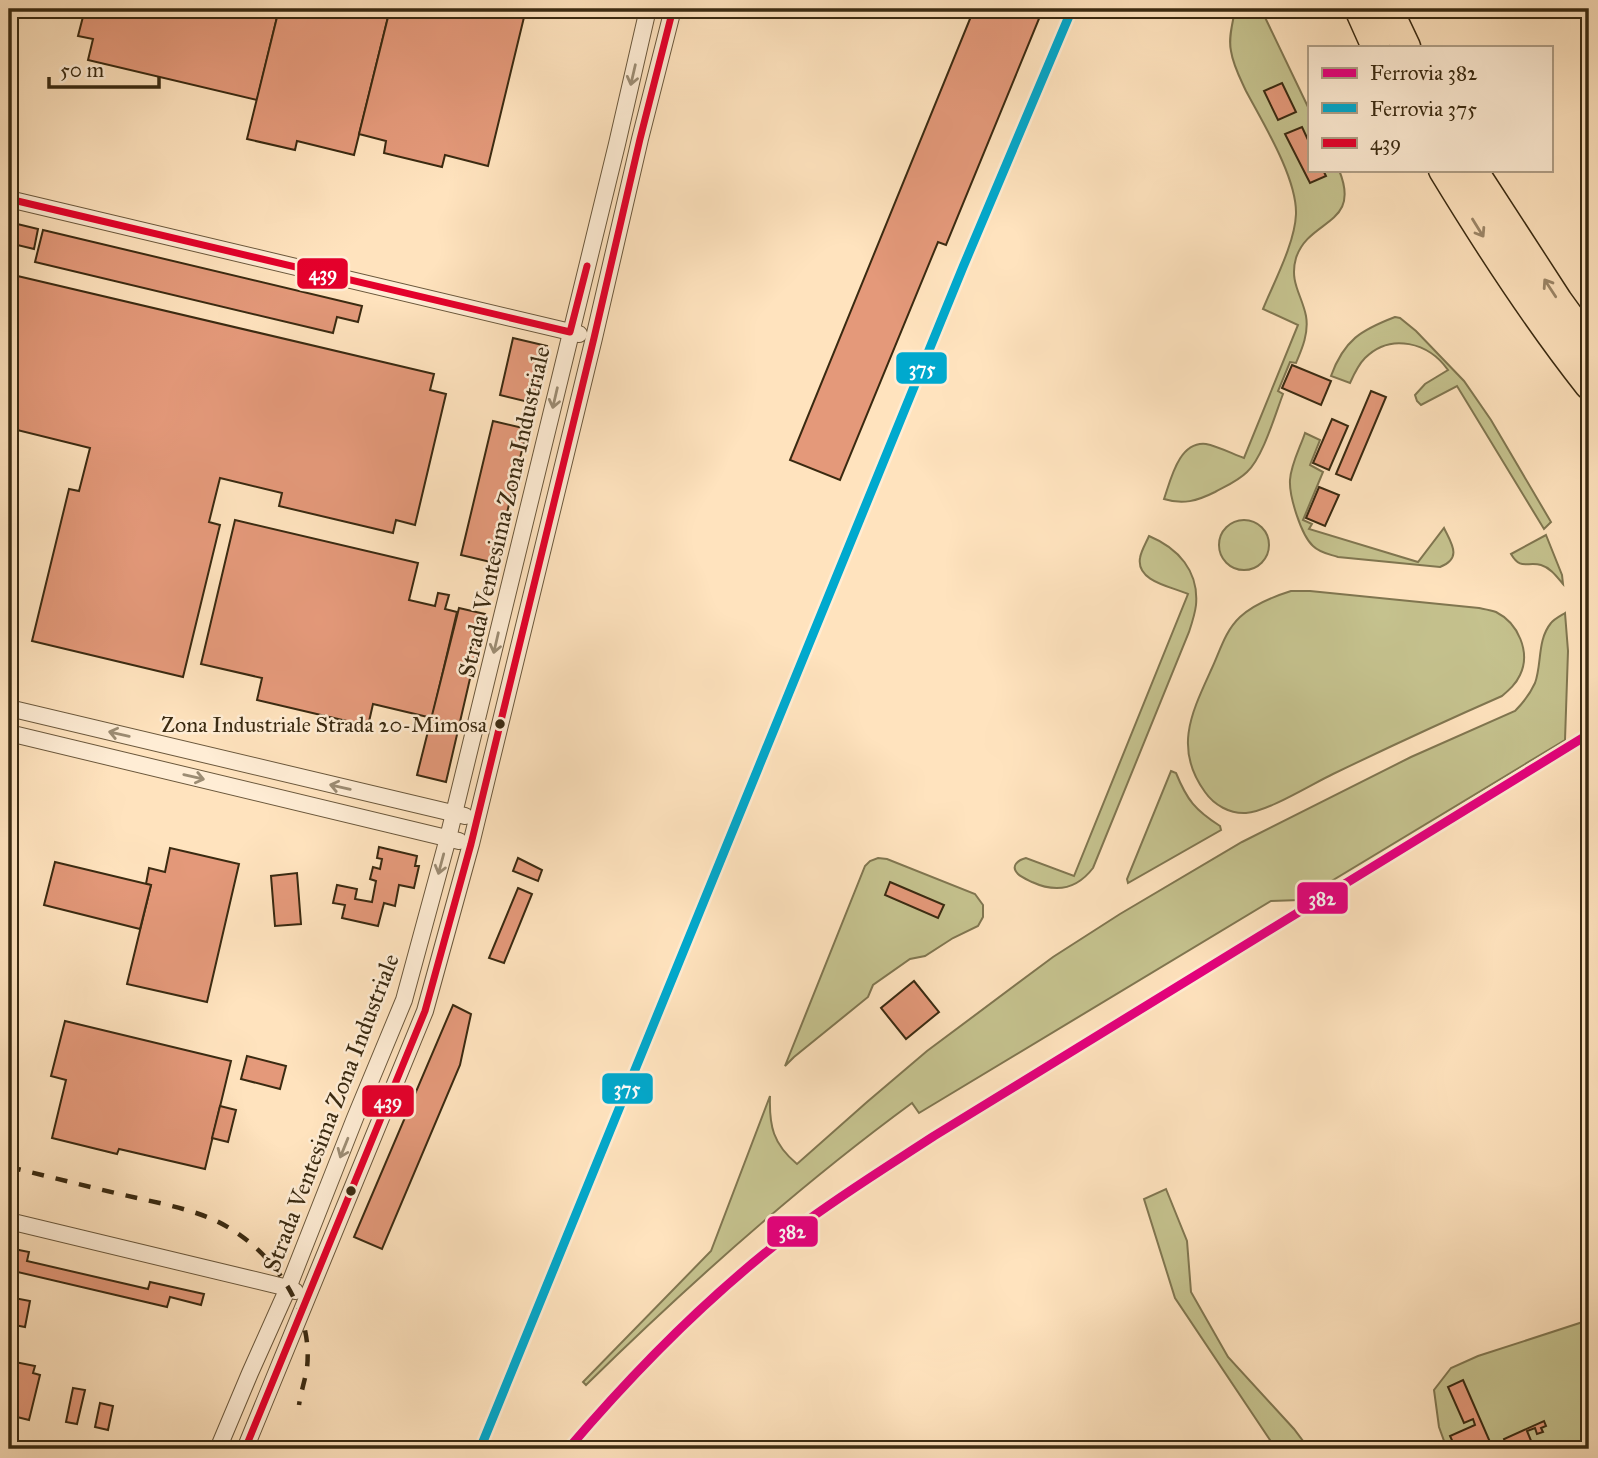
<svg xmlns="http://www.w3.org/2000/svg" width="1598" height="1458" viewBox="0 0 1598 1458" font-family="'IM FELL Great Primer',serif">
  <rect width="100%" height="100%" fill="#ffe3be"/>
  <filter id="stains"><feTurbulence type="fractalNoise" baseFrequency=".00286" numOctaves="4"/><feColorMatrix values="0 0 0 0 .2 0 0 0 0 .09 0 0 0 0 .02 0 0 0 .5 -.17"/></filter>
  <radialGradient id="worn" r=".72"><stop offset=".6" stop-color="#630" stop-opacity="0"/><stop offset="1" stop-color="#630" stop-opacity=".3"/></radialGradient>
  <!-- green -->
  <g fill="#c5c28e" stroke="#807650" stroke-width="2">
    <path d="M1235,9H1261L1309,109V170H1339C1362,226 1309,218 1296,258C1289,282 1302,295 1306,316C1309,333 1302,349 1296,363L1290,362L1278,391L1283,394C1275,415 1263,457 1247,472C1238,481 1226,486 1215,492C1197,501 1183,505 1164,499C1171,479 1179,441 1206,444C1217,446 1233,454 1244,458L1298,325L1263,309C1274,282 1295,243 1296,214C1297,178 1263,123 1246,91C1240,78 1233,65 1231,51C1228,37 1233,23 1235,9Z"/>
    <path d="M1395,317L1400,318L1416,331L1464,381L1491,420L1551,522L1544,529L1457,386L1421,405L1417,401L1415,395L1425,384L1448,370C1429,343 1391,332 1365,358C1358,365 1354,374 1350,383L1331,376C1344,340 1361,330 1395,317Z"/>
    <path d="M1305,433L1320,440L1310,465L1323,472L1303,520L1312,524L1309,529L1418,562L1444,528C1451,543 1463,558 1440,567L1338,557C1329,554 1320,553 1313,546C1301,535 1289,496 1290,480C1291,464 1300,448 1305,433Z"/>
    <circle cx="1244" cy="545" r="25"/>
    <path d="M1546,535L1562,575L1563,584C1557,577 1551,568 1541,565C1527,561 1521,571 1511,554Z"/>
    <path d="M1149,536C1178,548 1199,571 1196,605C1195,614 1192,623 1189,632L1093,868C1077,889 1056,893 1032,882C1028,880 1021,877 1018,874C1010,866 1018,860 1026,858L1074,876L1188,594C1173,587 1136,582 1140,558C1141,551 1146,543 1149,536Z"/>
    <path d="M1291,591H1310L1479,608C1484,609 1491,610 1496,612C1518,623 1531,652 1520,675C1516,684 1509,690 1502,696C1445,721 1389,747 1333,774C1312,784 1267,812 1246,813C1230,814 1214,805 1205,792C1173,748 1192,712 1212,668C1220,651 1225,631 1240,617C1254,604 1272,597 1291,591Z"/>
    <path d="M1565,613L1568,651L1565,740L1300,900L1271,901L919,1113L912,1103C796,1188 688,1285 586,1385L583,1382L711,1251L770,1096C769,1126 773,1144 797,1164L867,1102L927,1051L1053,957L1120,914L1242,842L1411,757L1515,711C1523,703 1530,694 1535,683C1542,664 1537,640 1551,623C1554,619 1560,616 1565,613Z"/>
    <path d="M1171,771L1176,773C1187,800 1195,810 1220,826L1221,830L1128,883L1127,879Z"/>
    <polygon points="878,858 887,859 975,894 983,905 983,917 978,926 953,938 925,956 910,959 873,985 868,997 794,1057 785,1066 865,866 870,861"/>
    <polygon points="1166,1189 1187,1241 1191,1292 1228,1357 1294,1429 1309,1449 1276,1449 1175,1298 1144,1199"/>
    <polygon points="1589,1320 1589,1442 1581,1449 1447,1449 1439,1427 1434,1390 1451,1368 1478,1356"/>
  </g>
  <!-- building -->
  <g fill="#e4997a" stroke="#3a2a11" stroke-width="2">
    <polygon points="85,9 279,9 257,100 88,60 93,39 78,36"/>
    <polygon points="279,9 390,9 354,155 297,141 295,150 247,139"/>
    <polygon points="390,9 526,9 488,166 445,155 442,167 384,153 386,141 359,134"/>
    <polygon points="974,9 1043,9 946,245 938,242 840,480 790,460"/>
    <polygon points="1282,83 1296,112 1278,120 1264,91"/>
    <polygon points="1302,127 1309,142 1309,170 1323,170 1326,176 1310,183 1285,134"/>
    <polygon points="9,222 38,229 34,249 9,243"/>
    <polygon points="43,230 362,306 358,322 337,317 333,333 35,262"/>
    <polygon points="9,274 434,374 430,390 446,394 415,525 396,520 393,533 279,506 282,493 220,478 209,522 220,525 183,677 32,641 69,489 79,491 90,448 9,428"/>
    <polygon points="513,338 547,346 533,403 500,395"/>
    <polygon points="1292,365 1331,381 1321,405 1282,388"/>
    <polygon points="1371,391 1386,397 1351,480 1336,474"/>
    <polygon points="1332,419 1348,426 1329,470 1313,463"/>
    <polygon points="493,421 527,429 495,563 461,555"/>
    <polygon points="1319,487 1339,495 1325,526 1306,518"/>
    <polygon points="235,520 418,563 409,600 435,606 438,593 449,595 445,609 457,612 432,718 373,704 368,726 257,700 262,678 201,664"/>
    <polygon points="459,608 485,614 446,782 417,775"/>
    <polygon points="379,847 417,856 415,866 419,866 414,888 399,885 395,906 384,903 378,926 342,918 345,905 333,903 337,885 357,889 355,899 372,902 376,881 370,879 373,867 380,869 382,859 377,858"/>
    <polygon points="170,848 239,864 207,1002 127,984 151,885 146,884 149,868 165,872"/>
    <polygon points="518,858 542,870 538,881 513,871"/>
    <polygon points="55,862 151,885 140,929 44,905"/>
    <polygon points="297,873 301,924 275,926 271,876"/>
    <polygon points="890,882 944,905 938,918 885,895"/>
    <polygon points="518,888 532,894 504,963 489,958"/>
    <polygon points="914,981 939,1012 906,1039 881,1008"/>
    <polygon points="453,1005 471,1014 460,1065 382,1249 354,1237"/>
    <polygon points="65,1021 231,1061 205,1169 119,1149 117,1154 52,1138 66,1080 51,1076"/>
    <polygon points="247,1056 286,1066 280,1089 241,1079"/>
    <polygon points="220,1106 236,1110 228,1142 212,1138"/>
    <polygon points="9,1248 29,1252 27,1261 148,1289 150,1282 204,1294 201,1305 170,1297 167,1307 9,1270"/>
    <polygon points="9,1297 30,1301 25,1327 9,1324"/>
    <polygon points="15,1362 35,1366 33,1373 40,1375 29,1420 9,1415 9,1388"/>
    <polygon points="1463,1380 1493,1449 1505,1443 1504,1439 1544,1421 1546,1426 1541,1428 1543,1432 1537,1434 1535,1428 1527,1431 1534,1448 1532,1449 1456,1449 1450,1436 1475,1425 1473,1419 1464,1423 1448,1387"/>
    <polygon points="73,1388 85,1390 77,1424 66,1422"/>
    <polygon points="100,1403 113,1406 108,1430 95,1427"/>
  </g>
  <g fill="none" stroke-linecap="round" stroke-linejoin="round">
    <defs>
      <g id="minor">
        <polyline points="9,199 579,334"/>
        <polyline points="9,708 465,816"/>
        <polyline points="9,733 459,841"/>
        <polyline points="9,1221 288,1288 295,1291"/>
        <polyline points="218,1449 250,1373 288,1288 355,1118 404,1000 448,838 617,144 648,9"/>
        <polyline points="245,1449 425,1011 471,844 594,338 640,139 673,9"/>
      </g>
      <g id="motorway">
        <polyline points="1359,9 1376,47"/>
        <polyline points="1388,9 1406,47"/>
        <path d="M1443,170C1488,244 1535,317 1589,385"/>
        <polyline points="1473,170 1558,301 1589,344"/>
      </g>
    </defs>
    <!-- minor casing -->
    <use href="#minor" stroke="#6b583c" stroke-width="18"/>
    <!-- motorway casing -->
    <use href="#motorway" stroke="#3a2a11" stroke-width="31"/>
    <!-- minor -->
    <use href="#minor" stroke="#ffedd5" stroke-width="16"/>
    <!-- motorway -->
    <use href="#motorway" stroke="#ffe3be" stroke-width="28"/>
    <!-- rail -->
    <path stroke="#3a2a11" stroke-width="4.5" stroke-dasharray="12 12" stroke-linecap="butt" d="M9,1167C47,1176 85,1186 124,1195C153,1202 184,1207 212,1219C267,1243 314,1305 307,1368C305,1380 301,1392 299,1405"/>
    <defs>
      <g id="bus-1">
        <polyline points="9,199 570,332 587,266"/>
        <polyline points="245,1449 425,1011 471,844 594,338 640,139 673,9"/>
      </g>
    </defs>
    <!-- bus-1 casing -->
    <use href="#bus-1" stroke="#ffedd5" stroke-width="12"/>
    <!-- bus-1 -->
    <use href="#bus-1" stroke="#e4002b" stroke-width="7"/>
    <defs>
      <path id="rail-1" d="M568,1449C637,1368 712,1292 797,1228C841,1195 888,1166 934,1136L1589,734"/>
      <polyline id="rail-2" points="480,1449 963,267 1072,9"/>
    </defs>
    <!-- rail-1 casing -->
    <use href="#rail-1" stroke="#ffedd5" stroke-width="14"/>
    <!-- rail-2 casing -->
    <use href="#rail-2" stroke="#ffedd5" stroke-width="14"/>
    <!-- rail-1 -->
    <use href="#rail-1" stroke="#e5007d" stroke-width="9"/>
    <!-- rail-2 -->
    <use href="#rail-2" stroke="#00a9ce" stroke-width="9"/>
  </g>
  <!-- one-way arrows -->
  <defs><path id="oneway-shaft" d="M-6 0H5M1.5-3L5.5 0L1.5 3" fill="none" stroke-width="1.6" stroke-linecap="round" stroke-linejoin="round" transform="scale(1.75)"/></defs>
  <g stroke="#9c8c73">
    <use href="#oneway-shaft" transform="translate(633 75) rotate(103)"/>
    <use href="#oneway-shaft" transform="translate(555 398) rotate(103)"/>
    <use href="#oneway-shaft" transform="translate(496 643) rotate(103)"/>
    <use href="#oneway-shaft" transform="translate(119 734) rotate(-167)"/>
    <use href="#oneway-shaft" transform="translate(194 777) rotate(13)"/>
    <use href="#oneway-shaft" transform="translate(340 787) rotate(-167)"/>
    <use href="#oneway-shaft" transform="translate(441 864) rotate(105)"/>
    <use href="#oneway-shaft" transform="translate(344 1148) rotate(112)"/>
  </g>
  <g stroke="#9c8668">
    <use href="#oneway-shaft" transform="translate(1478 228) rotate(58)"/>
    <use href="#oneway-shaft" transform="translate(1550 288) rotate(-123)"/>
  </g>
  <!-- markers -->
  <g fill="#3a2a11" stroke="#ffedd5" stroke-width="2.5">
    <circle cx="500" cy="724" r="6"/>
    <circle cx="351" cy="1191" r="6"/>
  </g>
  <g text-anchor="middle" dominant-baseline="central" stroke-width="5" stroke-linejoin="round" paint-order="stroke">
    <!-- bus labels -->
    <g font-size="22" fill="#3a2a11" stroke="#ffedd5" text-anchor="end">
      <text x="487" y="724">Zona Industriale Strada 20-Mimosa</text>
    </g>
    <!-- street labels -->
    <g font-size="24" fill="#3a2a11" stroke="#ffedd5">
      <text transform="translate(504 512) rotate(-77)">Strada Ventesima Zona Industriale</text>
      <text transform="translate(331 1113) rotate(-69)">Strada Ventesima Zona Industriale</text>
    </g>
  </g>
  <g stroke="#ffedd5" stroke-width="2.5">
    <rect x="296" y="257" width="53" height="33" rx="7" fill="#e4002b"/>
    <rect x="895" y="351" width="53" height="34" rx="7" fill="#00a9ce"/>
    <rect x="1296" y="881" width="53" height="34" rx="7" fill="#e5007d"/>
    <rect x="601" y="1072" width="53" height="33" rx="7" fill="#00a9ce"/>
    <rect x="361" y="1084" width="54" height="34" rx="7" fill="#e4002b"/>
    <rect x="766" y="1215" width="53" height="33" rx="7" fill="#e5007d"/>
  </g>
  <g font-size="19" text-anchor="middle" font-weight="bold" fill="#fff">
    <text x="323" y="280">439</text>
    <text x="922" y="375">375</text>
    <text x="1322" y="905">382</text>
    <text x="627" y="1095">375</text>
    <text x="388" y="1108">439</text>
    <text x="792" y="1238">382</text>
  </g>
  <!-- margin -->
  <rect width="1598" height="1458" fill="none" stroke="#ffe3be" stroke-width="35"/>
  <rect x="10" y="10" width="1577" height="1437" fill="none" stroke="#3a2a11" stroke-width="3.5"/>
  <rect x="18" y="18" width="1563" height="1423" fill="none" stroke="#3a2a11" stroke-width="2"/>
  <!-- legend -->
  <rect x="1308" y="46" width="245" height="126" fill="#ffedd5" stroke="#b09f87" stroke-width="2"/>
  <rect x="1322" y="68" width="35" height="10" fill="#e5007d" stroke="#b09f87" stroke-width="2"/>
  <text x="1370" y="80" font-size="21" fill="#3a2a11">Ferrovia 382</text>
  <rect x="1322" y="103" width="35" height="10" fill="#00a9ce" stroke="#b09f87" stroke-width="2"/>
  <text x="1370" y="116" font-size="21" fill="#3a2a11">Ferrovia 375</text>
  <rect x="1322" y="138" width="35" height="10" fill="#e4002b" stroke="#b09f87" stroke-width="2"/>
  <text x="1370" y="150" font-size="21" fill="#3a2a11">439</text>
  <!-- scale -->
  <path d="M49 77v10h110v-10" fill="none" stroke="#3a2a11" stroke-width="3.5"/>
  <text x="60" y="77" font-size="21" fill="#3a2a11" stroke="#ffedd5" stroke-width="5" paint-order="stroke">50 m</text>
  <rect width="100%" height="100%" filter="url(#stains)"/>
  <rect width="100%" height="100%" fill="url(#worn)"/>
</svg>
